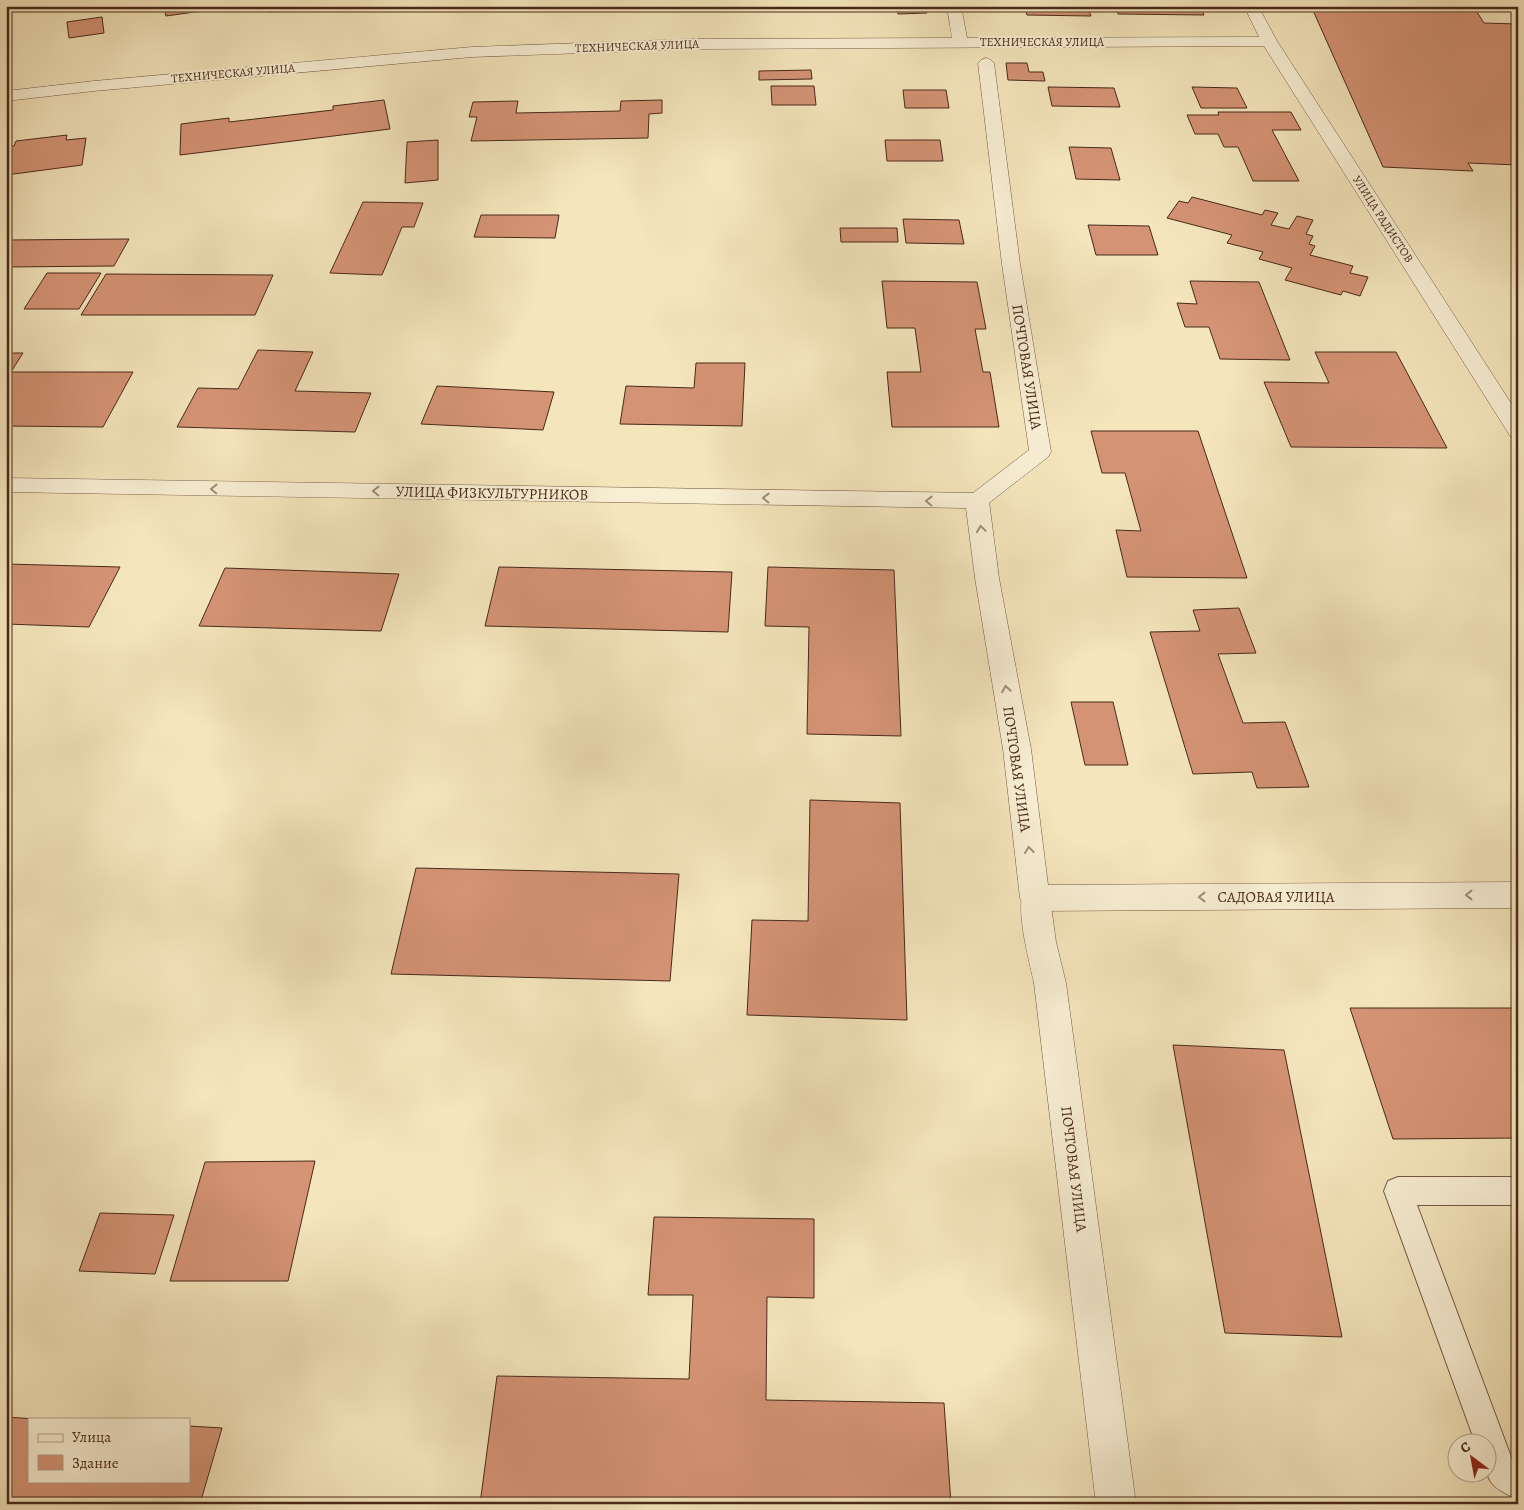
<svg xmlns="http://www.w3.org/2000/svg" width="1524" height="1510" viewBox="0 0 1524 1510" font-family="Alegreya,serif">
  <rect width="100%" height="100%" fill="#f4e5bc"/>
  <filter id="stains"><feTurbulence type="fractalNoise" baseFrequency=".004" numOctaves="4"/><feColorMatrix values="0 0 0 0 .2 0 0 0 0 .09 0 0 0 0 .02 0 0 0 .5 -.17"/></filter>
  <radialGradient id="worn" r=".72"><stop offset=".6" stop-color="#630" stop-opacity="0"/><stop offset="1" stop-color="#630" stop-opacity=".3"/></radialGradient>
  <!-- building -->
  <g fill="#d49375" stroke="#482a18">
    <polygon points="164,6 216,6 216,9 166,16"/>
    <polygon points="271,6 321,6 320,10 269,12"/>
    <polygon points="483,6 545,6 545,9 482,10"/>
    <rect x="668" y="6" width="61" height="4"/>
    <rect x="759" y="6" width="53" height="5"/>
    <polygon points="897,6 925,6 927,13 898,14"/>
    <polygon points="1024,6 1087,6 1091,16 1027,15"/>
    <polygon points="1116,6 1200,6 1204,15 1118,14"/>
    <polygon points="1311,6 1473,6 1484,23 1518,24 1518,150 1512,149 1518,159 1518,165 1468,163 1473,171 1383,167"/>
    <polygon points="102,17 104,33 69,38 67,22"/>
    <polygon points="1006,63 1027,63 1029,72 1043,72 1045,81 1008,80"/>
    <polygon points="811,70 812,79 759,80 759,71"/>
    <polygon points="771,86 814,86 816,105 772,105"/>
    <polygon points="1048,87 1114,88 1120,107 1052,106"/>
    <polygon points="1192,87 1237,88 1247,108 1201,108"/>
    <polygon points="903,90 946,90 949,108 905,108"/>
    <polygon points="384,100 390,129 180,155 181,124 229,118 229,122 333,110 333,106"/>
    <polygon points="662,100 662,113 649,114 648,138 471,141 477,117 469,117 473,102 518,101 516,113 620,111 621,101"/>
    <polygon points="1218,112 1291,112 1301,130 1272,130 1299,181 1253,181 1238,147 1224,147 1218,134 1195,134 1187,115 1219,115"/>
    <polygon points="67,135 66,140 86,138 82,165 6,175 6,147 14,146 16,141"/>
    <polygon points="438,140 438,180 405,183 407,142"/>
    <polygon points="885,140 940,140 943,161 887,161"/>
    <polygon points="1069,147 1111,148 1120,180 1076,179"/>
    <polygon points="1192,197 1262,215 1265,210 1278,213 1271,225 1289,229 1297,216 1313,220 1306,234 1313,236 1309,244 1315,246 1310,255 1353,266 1350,273 1368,277 1360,296 1343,291 1341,295 1285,280 1292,268 1259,259 1263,252 1227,243 1232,235 1167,218 1179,201 1188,203"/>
    <polygon points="363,202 423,203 414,227 402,227 382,275 330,273"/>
    <polygon points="481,215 559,215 555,238 474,237"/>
    <polygon points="903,219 959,220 964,244 906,243"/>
    <polygon points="1088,225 1149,226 1158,255 1096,255"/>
    <polygon points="840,228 897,228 898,242 841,242"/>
    <polygon points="129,239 114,266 6,267 6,240"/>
    <polygon points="47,273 101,273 79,309 24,309"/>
    <polygon points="106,274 273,275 255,315 81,315"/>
    <polygon points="882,281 977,282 986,329 975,329 983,372 990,372 999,427 892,427 887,372 921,372 915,328 887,328"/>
    <polygon points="1190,281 1259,282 1290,360 1220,359 1209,327 1185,327 1177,303 1197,304"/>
    <polygon points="258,350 313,352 295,391 371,393 355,432 177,427 198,388 238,389"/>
    <polygon points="1315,352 1396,352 1447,448 1291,447 1264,382 1329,383"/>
    <polygon points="6,353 23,353 11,372 133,372 103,427 6,426"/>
    <polygon points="696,363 745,363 742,426 620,424 626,386 694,388"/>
    <polygon points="437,386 554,392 543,430 421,424"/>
    <polygon points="1091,431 1198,431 1247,578 1127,577 1116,530 1141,531 1125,473 1102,473"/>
    <polygon points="6,564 120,567 89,627 6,624"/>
    <polygon points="499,567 732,572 728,632 485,626"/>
    <polygon points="768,567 894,570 901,736 807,734 809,627 765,626"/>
    <polygon points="225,568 399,574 381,631 199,626"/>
    <polygon points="1239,608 1256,653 1218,654 1243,723 1285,722 1309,787 1257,788 1252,772 1193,774 1150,632 1200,631 1193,610"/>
    <polygon points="1071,702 1113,702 1128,765 1085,765"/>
    <polygon points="810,800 900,803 907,1020 747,1015 752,920 808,921"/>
    <polygon points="416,868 679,874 670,981 391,974"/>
    <polygon points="1350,1008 1518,1008 1518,1138 1393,1139"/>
    <polygon points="1173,1045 1284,1050 1342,1337 1225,1333"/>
    <polygon points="315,1161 288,1281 170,1281 205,1162"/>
    <polygon points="100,1213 174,1215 155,1274 79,1271"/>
    <polygon points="654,1217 814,1219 814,1298 767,1297 766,1400 944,1403 951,1504 480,1504 497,1376 689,1379 693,1295 648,1295"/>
    <polygon points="6,1417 36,1419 29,1419 29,1481 189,1481 189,1426 222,1428 200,1504 6,1504"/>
  </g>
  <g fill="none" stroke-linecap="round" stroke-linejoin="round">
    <defs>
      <path id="service" d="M1398,1177H1518V1205H1417L1513,1462L1518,1465V1499C1483,1485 1486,1476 1486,1442H1475L1384,1191L1388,1181Z"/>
      <g id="minor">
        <polygon points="947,6 961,6 967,38 1259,37 1244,6 1258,6 1277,41 1518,414 1518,438 1510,436 1507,431 1264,46 693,49 472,57 94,91 6,101 6,91 94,81 472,47 693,39 952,38"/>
        <polygon points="986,58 991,60 994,63 1020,264 1051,452 1048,457 985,506 977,509 969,506 965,501 969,496 1029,450 1002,264 978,63 981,60"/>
        <path d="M1035,885L1046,889L1050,898L1056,942L1066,983L1136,1504H1096L1034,983C1029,960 1015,909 1024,889Z"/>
      </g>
      <polygon id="tertiary" points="6,478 977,493 985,496 989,501 999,578 1031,749 1048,885 1518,882 1518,908 1035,911 1024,907 1020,898 1003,749 975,578 966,508 6,492"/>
    </defs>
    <!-- service casing -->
    <use href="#service" stroke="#735941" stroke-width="2"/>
    <!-- minor casing -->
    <use href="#minor" stroke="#735941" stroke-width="1"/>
    <!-- tertiary casing -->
    <use href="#tertiary" stroke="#735941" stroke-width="1"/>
    <!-- service -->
    <use href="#service" fill="#f8eed3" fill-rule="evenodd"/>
    <!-- minor -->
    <use href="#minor" fill="#f8eed3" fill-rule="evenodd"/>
    <!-- tertiary -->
    <use href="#tertiary" fill="#f8eed3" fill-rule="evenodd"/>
  </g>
  <!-- one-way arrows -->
  <defs><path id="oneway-chevron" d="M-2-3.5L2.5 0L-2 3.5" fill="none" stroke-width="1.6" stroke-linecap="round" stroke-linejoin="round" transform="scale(1.25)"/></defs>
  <g stroke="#a08c76">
    <use href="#oneway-chevron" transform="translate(214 489) rotate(-179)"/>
    <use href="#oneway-chevron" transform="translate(376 491) rotate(-179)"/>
    <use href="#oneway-chevron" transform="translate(766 498) rotate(-179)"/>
    <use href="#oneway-chevron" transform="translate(929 501) rotate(-179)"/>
    <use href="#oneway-chevron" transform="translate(981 529) rotate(-98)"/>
    <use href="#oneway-chevron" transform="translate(1006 689) rotate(-99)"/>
    <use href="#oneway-chevron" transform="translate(1029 850) rotate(-97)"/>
    <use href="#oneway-chevron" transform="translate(1469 895) rotate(180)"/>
    <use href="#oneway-chevron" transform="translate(1202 897) rotate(180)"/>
  </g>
  <g text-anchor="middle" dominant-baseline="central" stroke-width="4" stroke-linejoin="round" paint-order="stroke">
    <!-- far-street labels -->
    <g font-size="12" fill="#482a18" stroke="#f8eed3">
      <text x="1042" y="42">ТЕХНИЧЕСКАЯ УЛИЦА</text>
      <text transform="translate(637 46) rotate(-2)">ТЕХНИЧЕСКАЯ УЛИЦА</text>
      <text transform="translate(233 73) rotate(-5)">ТЕХНИЧЕСКАЯ УЛИЦА</text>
      <text transform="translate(1383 219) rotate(57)">УЛИЦА РАДИСТОВ</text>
    </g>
    <!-- street labels -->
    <g font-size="15" fill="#482a18" stroke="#f8eed3">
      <text transform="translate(1027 367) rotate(81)">ПОЧТОВАЯ УЛИЦА</text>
      <text transform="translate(492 493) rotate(1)">УЛИЦА ФИЗКУЛЬТУРНИКОВ</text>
      <text transform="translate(1017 769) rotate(82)">ПОЧТОВАЯ УЛИЦА</text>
      <text x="1276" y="897">САДОВАЯ УЛИЦА</text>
      <text transform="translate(1074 1169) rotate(83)">ПОЧТОВАЯ УЛИЦА</text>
    </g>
  </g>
  <!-- margin -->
  <rect width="1524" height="1510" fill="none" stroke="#f4e5bc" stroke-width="25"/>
  <rect x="8" y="8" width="1509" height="1495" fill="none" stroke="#482a18" stroke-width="2.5"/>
  <rect x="12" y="12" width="1499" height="1485" fill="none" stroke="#482a18"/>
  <!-- legend -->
  <rect x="28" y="1418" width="162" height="65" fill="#f8eed3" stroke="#b2a088"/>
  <rect x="38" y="1434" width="25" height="8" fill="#f8eed3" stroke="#b2a088"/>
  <text x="72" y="1442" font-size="15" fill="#482a18">Улица</text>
  <rect x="38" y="1455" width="25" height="15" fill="#d49375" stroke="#b2a088"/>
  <text x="72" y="1468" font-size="15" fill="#482a18">Здание</text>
  <!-- north arrow -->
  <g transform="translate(1472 1458) rotate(328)"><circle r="24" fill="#f8eed3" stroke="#b2a088"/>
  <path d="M0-4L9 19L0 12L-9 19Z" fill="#8f2418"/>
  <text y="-8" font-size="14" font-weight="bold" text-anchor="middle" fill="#482a18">С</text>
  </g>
  <rect width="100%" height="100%" filter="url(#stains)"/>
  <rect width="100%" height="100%" fill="url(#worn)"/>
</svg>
